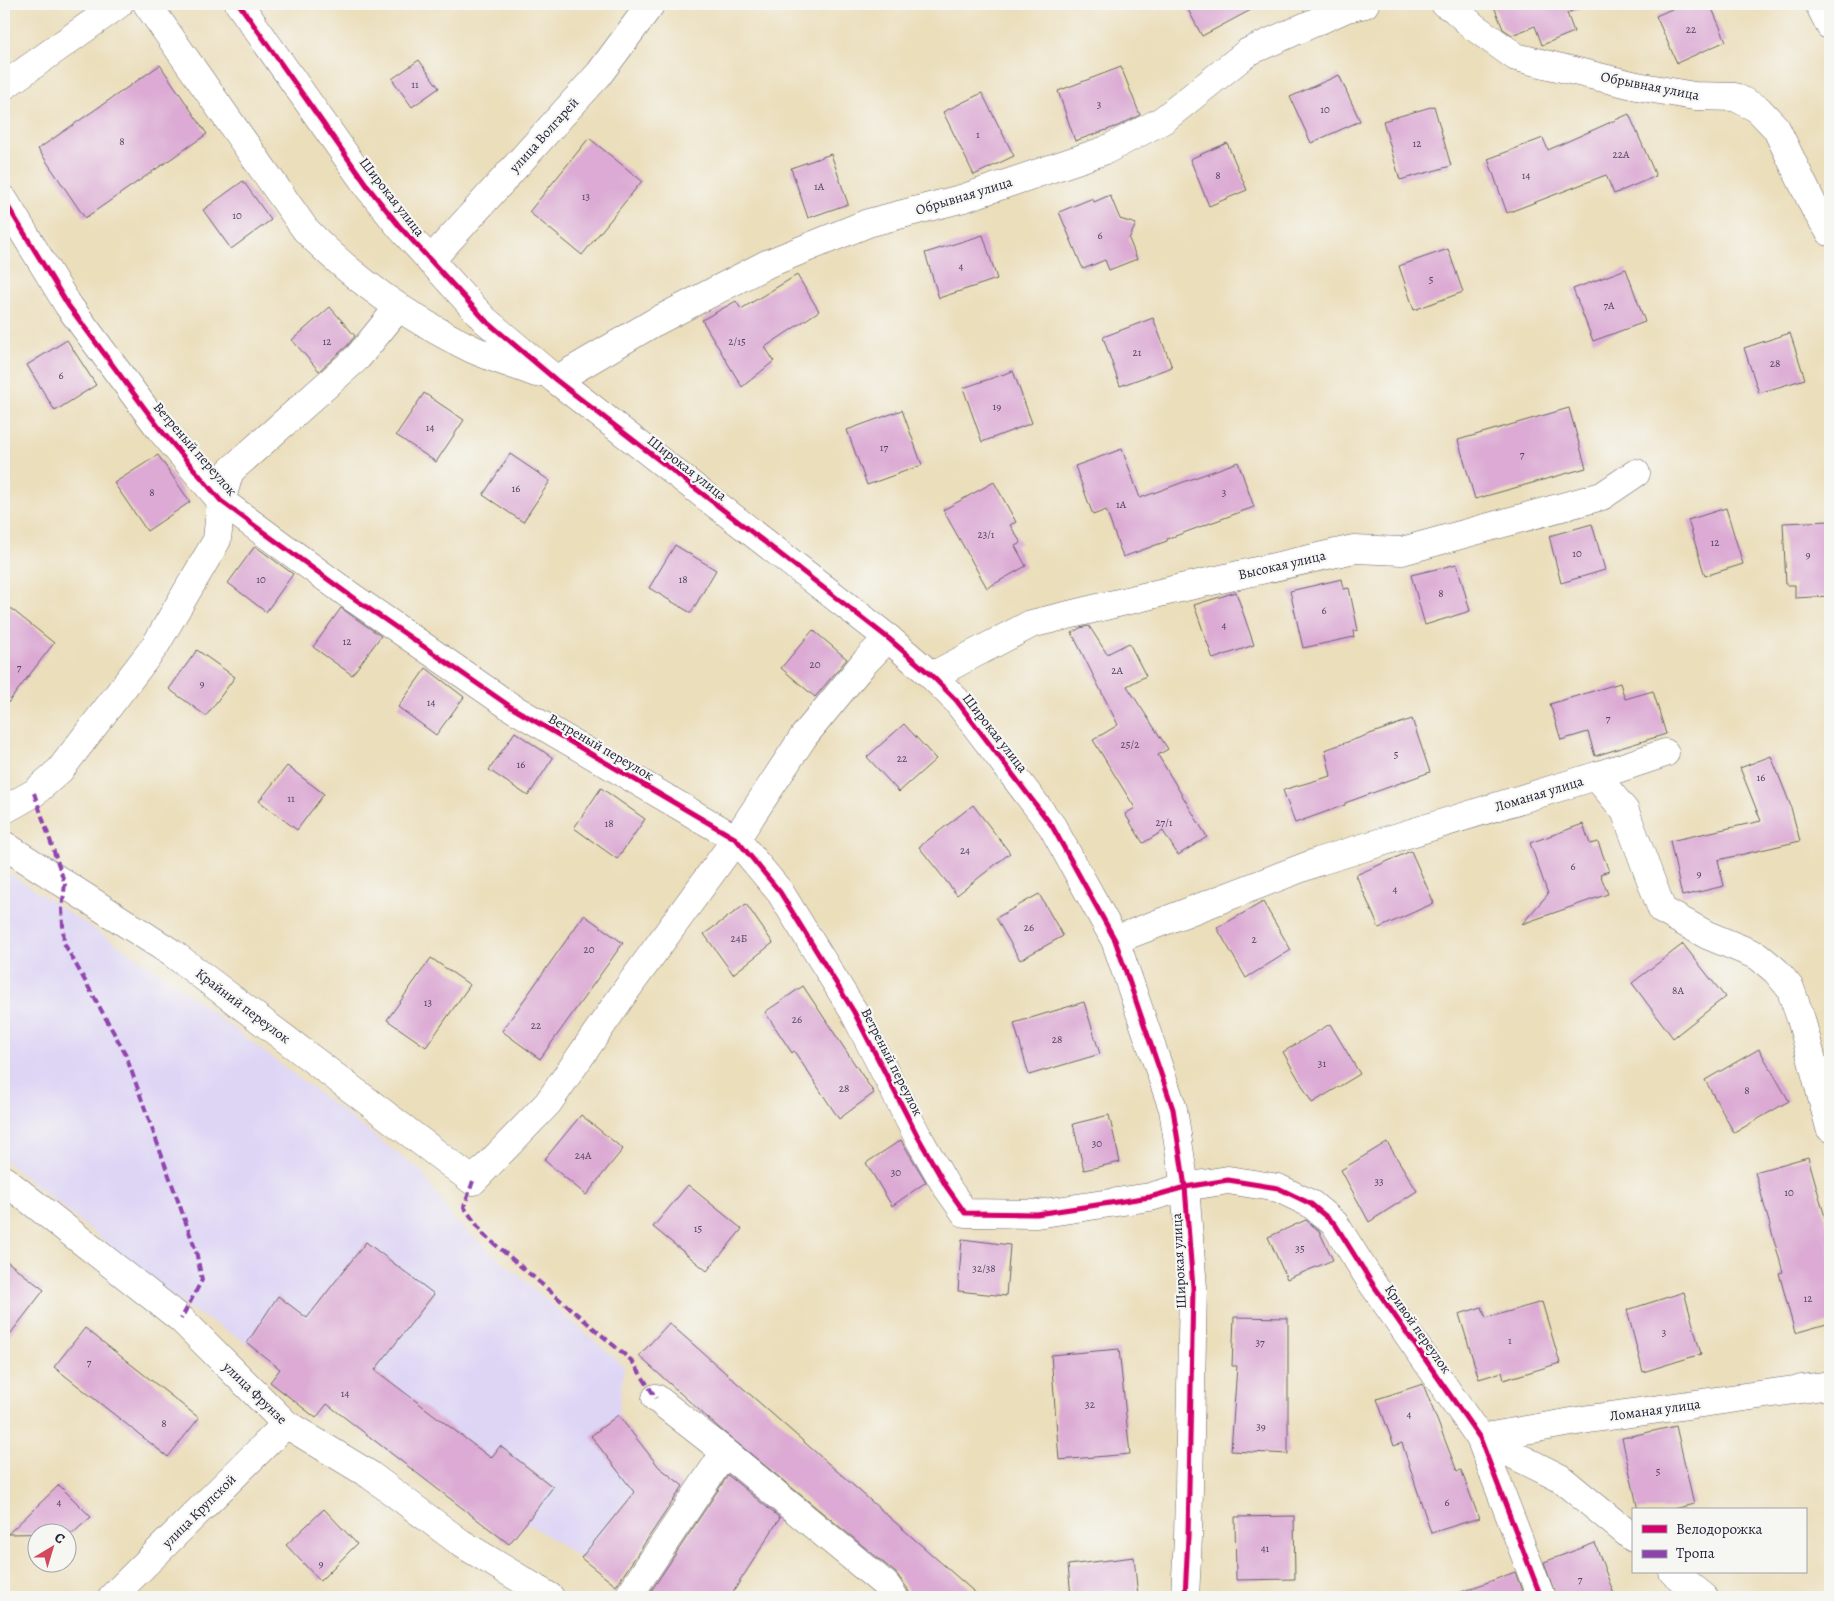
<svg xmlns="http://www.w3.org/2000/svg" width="1834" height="1601" viewBox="0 0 1834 1601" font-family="Alegreya,serif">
  <rect width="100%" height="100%" fill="#f6f6f2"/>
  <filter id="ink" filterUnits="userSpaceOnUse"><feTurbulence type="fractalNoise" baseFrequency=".02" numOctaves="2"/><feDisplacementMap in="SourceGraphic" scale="10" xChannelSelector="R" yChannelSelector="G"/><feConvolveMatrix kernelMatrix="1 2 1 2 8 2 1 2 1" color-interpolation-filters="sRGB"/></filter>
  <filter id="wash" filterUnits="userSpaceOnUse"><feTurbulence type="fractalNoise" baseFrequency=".0096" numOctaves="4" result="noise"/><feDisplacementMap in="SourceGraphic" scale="20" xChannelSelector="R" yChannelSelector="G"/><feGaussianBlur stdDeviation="1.12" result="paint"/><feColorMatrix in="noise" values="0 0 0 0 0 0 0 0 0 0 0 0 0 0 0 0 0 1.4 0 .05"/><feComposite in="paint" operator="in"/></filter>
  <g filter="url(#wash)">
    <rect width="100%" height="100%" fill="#ebdebb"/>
    <!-- built -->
    <polygon fill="#ded5f5" points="4,870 158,971 422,1172 453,1219 624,1366 618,1415 656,1464 581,1558 527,1523 509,1544 327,1405 317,1418 270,1382 280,1368 247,1343 187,1307 4,1160"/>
    <g id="blocks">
      <!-- building -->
      <g fill="#dcaad4">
        <polygon points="1185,4 1262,4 1202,36"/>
        <polygon points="1493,4 1587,4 1587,5 1567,13 1574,32 1542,45 1535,26 1512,35 1503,29"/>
        <polygon points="1683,4 1710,4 1726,41 1677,63 1656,16"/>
        <polygon points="419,60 439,88 412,107 392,79"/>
        <polygon points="160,65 207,134 85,218 38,149"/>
        <polygon points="1121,67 1140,115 1118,126 1075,141 1058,91"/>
        <polygon points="1339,75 1360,121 1311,143 1290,97"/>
        <polygon points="982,93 1014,156 974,175 943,112"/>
        <polygon points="1434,106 1451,166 1400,180 1383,121"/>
        <polygon points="1629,114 1656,176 1614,194 1606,175 1507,213 1488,159 1543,138 1548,150"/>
        <polygon points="589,138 642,181 582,255 529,212"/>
        <polygon points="1227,143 1247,190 1209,206 1190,159"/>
        <polygon points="831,154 848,204 808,218 791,168"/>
        <polygon points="243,181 271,220 231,249 203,210"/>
        <polygon points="1110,195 1120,219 1136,224 1129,239 1137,259 1109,270 1105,260 1083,269 1059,212 1093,198 1094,202"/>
        <polygon points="983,235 997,279 939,298 925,253"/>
        <polygon points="1448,249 1463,292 1414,310 1399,266"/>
        <polygon points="1626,269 1645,322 1593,341 1573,289"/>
        <polygon points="797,275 819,311 765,347 774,361 742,387 702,320 736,301 741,309"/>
        <polygon points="330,307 355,336 347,346 319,371 292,340"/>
        <polygon points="1153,318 1172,367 1120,386 1103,337"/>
        <polygon points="1790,333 1805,379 1759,393 1744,348"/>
        <polygon points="67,340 96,385 55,411 27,365"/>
        <polygon points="1013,371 1032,423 982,442 963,388"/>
        <polygon points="424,393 464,420 436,462 396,435"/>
        <polygon points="1569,408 1586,468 1475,499 1458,440"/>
        <polygon points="902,410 922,465 867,485 847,430"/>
        <polygon points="1122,449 1140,498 1238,462 1254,507 1167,539 1167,541 1123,557 1106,510 1093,515 1075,466"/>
        <polygon points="510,454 550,481 523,522 483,495"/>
        <polygon points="158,455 190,502 147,531 114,483"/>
        <polygon points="994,482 1016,522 1010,525 1021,543 1015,546 1026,566 987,588 943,510"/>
        <polygon points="1726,508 1743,564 1705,576 1688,520"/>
        <polygon points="1830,521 1830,596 1795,598 1795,585 1786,585 1783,523"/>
        <polygon points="1592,524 1605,570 1561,583 1549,536"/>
        <polygon points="675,545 716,570 691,613 649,588"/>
        <polygon points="255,546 293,574 266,612 228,583"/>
        <polygon points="1457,564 1470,611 1425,625 1411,575"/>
        <polygon points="1342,579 1344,589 1349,588 1358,630 1353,631 1354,637 1303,648 1290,591"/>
        <polygon points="1236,592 1254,645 1213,659 1194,605"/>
        <polygon points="4,603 54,643 4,708"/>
        <polygon points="341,608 381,636 352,675 313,647"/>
        <polygon points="1089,626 1107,654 1129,643 1146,676 1127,686 1168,749 1158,755 1207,837 1178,855 1163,831 1143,843 1125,814 1135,808 1093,740 1118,725 1072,633 1080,628"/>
        <polygon points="813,630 847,659 815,697 781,668"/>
        <polygon points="197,650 235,677 206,716 169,689"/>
        <polygon points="426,668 464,697 436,735 398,707"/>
        <polygon points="1620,683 1625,699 1653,691 1666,734 1595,756 1588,732 1561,740 1550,704"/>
        <polygon points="1412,719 1430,772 1345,803 1345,805 1295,823 1283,790 1331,776 1325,750"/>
        <polygon points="904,724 936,759 899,792 867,757"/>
        <polygon points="515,732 553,758 528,796 489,770"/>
        <polygon points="1771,756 1790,804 1800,841 1718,860 1724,886 1682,896 1670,841 1761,821 1740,768"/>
        <polygon points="287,766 324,794 297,830 259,801"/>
        <polygon points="601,788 645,819 617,859 574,828"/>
        <polygon points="973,805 1010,853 957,895 919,847"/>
        <polygon points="1583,824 1590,844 1598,842 1609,871 1600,874 1608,894 1522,924 1548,894 1530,843"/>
        <polygon points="1411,851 1434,903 1379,928 1356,875"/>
        <polygon points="1039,894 1063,936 1020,960 996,918"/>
        <polygon points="1263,902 1291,950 1246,978 1217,928"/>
        <polygon points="746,904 773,943 733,974 704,934"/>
        <polygon points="584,915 623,943 540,1059 502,1031"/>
        <polygon points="1683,944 1725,997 1673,1038 1632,983"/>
        <polygon points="431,958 470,985 426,1047 387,1020"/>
        <polygon points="803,986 874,1093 839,1119 794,1051 792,1053 765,1012"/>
        <polygon points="1084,1002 1100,1054 1029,1075 1014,1023"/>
        <polygon points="1330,1024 1360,1074 1312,1103 1283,1052"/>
        <polygon points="1759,1049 1789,1101 1734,1133 1705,1080"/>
        <polygon points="581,1115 623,1149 586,1195 544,1160"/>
        <polygon points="1109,1115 1120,1162 1084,1170 1073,1124"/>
        <polygon points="901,1140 926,1182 892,1206 866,1163"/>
        <polygon points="1387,1142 1417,1191 1369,1222 1341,1170"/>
        <polygon points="1808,1157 1830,1235 1830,1323 1795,1333 1779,1273 1783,1272 1755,1172"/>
        <polygon points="688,1185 742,1229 707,1271 653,1227"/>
        <polygon points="1306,1220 1319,1231 1333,1260 1287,1279 1268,1237"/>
        <polygon points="962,1239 1010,1245 1006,1296 958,1291"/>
        <polygon points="366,1242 434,1294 375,1370 491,1458 500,1446 553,1487 526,1523 509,1544 327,1404 316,1418 270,1382 280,1369 247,1343 278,1296 307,1318"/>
        <polygon points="4,1259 44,1290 4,1342"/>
        <polygon points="1684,1292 1701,1354 1643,1372 1627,1310"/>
        <polygon points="1542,1302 1560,1363 1504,1380 1502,1372 1479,1379 1459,1314 1482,1307 1486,1318"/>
        <polygon points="1234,1317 1288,1318 1288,1454 1231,1451 1237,1366 1232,1366"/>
        <polygon points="669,1323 980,1597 911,1597 907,1588 896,1573 719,1428 639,1356"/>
        <polygon points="85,1328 199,1418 168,1457 54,1367"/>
        <polygon points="1119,1349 1130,1454 1059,1460 1051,1355"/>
        <polygon points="1423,1384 1457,1471 1461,1470 1479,1518 1431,1533 1402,1443 1394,1446 1377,1399"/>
        <polygon points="618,1415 659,1467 683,1486 616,1586 581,1558 634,1492 591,1436"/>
        <polygon points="1676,1426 1694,1504 1669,1510 1638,1510 1622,1438"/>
        <polygon points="728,1475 780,1518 730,1597 647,1597"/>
        <polygon points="59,1485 91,1517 73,1533 8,1534"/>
        <polygon points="324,1509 357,1544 320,1581 286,1545"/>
        <polygon points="1294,1516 1295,1579 1236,1580 1235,1517"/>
        <polygon points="1595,1543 1615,1597 1556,1597 1544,1562"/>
        <polygon points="1134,1557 1138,1597 1071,1597 1068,1565"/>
        <polygon points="1515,1572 1524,1597 1456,1597 1456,1594"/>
      </g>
    </g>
  </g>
  <g filter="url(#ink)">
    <use href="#blocks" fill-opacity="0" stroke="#686468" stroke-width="1"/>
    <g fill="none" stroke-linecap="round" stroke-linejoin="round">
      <defs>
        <g id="minor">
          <path d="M147,4L305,229C353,279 410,319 472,349C492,358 515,365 536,373"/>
          <polyline points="239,4 368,187 400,227 485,320 556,380 888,638 932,676 956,700 1052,826 1115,940 1173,1109 1185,1187 1193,1288 1188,1537 1185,1597"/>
          <polyline points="1445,4 1453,8 1474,27 1516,57 1637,86 1694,96 1735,97 1758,109 1776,128 1815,209 1830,232"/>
          <polyline points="1819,4 1830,26"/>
          <polyline points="4,86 119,4"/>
          <polyline points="4,200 68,305 160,429 221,501 352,597 511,707 736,839 780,892 854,1012 918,1137 946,1186 965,1213 1037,1214 1150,1197 1185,1187 1228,1180 1278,1188 1311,1204 1335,1224 1372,1283 1480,1438 1541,1597"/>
          <polyline points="430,261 599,74 651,4"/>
          <polyline points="556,380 653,323 767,264 868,223 964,198 1106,150 1163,120 1248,52 1347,8 1365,4"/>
          <polyline points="932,676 1031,624 1172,590 1354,549 1402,551 1602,496 1636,473"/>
          <polyline points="1596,776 1665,753"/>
          <polyline points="4,810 34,793 60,770 155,646 217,540 221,501 230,471 358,357 398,308"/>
          <polyline points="4,845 172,953 473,1181 548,1103 629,986 736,839 804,736 863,664 888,638"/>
          <polyline points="1115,940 1320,861 1596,776 1625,811 1662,910 1707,935 1758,956 1776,971 1790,988 1801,1019 1830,1128"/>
          <polyline points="4,1180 181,1319 286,1424 370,1475 461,1543 550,1597"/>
          <polyline points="656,1398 725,1452 886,1585 894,1597"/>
          <polyline points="1480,1438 1589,1419 1830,1385"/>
          <polyline points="1480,1438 1560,1478 1633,1538"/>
          <polyline points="1673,1572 1704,1597"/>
          <polyline points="112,1597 286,1424"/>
          <polyline points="628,1597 725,1452"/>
        </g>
      </defs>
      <!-- minor casing -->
      <use href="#minor" stroke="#686468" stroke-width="29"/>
      <!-- minor -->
      <use href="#minor" stroke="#fff" stroke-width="28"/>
      <!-- quiet -->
      <g stroke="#8e44ad" stroke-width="4" stroke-dasharray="8 4" stroke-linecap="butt">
        <polyline points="34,793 65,884 62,909 64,943 125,1053 196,1251 202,1280 181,1319"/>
        <polyline points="473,1181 464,1207 484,1235 632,1361 656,1398"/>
      </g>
      <defs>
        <g id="cycleway">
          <polyline points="239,4 368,187 400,227 485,320 556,380 888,638 932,676 956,700 1052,826 1115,940 1173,1109 1185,1187 1193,1288 1188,1537 1185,1597"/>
          <polyline points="4,200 68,305 160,429 221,501 352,597 511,707 736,839 780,892 854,1012 918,1137 946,1186 965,1213 1037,1214 1150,1197 1185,1187 1228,1180 1278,1188 1311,1204 1335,1224 1372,1283 1480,1438 1541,1597"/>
        </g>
      </defs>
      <!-- cycleway casing -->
      <use href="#cycleway" stroke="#f6f6f2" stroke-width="8"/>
      <!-- cycleway -->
      <use href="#cycleway" stroke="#d6006c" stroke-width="5"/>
    </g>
  </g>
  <g text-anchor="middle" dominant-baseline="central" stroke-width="4.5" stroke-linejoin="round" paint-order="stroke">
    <!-- number labels -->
    <g font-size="11" fill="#504461">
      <text x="1691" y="29">22</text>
      <text x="415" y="84">11</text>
      <text x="1099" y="104">3</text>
      <text x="1325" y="109">10</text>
      <text x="978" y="134">1</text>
      <text x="122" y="141">8</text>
      <text x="1417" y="143">12</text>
      <text x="1621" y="154">22А</text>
      <text x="1218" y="175">8</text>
      <text x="1526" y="175">14</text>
      <text x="819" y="186">1А</text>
      <text x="586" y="196">13</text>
      <text x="237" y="215">10</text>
      <text x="1100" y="235">6</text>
      <text x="961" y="266">4</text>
      <text x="1431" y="279">5</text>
      <text x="1609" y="305">7А</text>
      <text x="327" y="341">12</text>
      <text x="737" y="341">2/15</text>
      <text x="1137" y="352">21</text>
      <text x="1775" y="363">28</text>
      <text x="61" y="375">6</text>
      <text x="997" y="406">19</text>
      <text x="430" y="427">14</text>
      <text x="884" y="447">17</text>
      <text x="1522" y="454">7</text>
      <text x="516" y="488">16</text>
      <text x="152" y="492">8</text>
      <text x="1224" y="492">3</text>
      <text x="1121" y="504">1А</text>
      <text x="986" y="534">23/1</text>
      <text x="1715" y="542">12</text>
      <text x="1577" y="553">10</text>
      <text x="1808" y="554">9</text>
      <text x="261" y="579">10</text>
      <text x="683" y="579">18</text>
      <text x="1441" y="593">8</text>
      <text x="1324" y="610">6</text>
      <text x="1224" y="625">4</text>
      <text x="347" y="641">12</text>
      <text x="815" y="664">20</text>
      <text x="19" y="667">7</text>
      <text x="1117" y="670">2А</text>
      <text x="202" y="683">9</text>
      <text x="431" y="702">14</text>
      <text x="1608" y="718">7</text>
      <text x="1130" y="744">25/2</text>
      <text x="1396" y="754">5</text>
      <text x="902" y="758">22</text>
      <text x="521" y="764">16</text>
      <text x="1761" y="777">16</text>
      <text x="291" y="798">11</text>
      <text x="1164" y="822">27/1</text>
      <text x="609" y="823">18</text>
      <text x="965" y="850">24</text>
      <text x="1573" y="866">6</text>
      <text x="1699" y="873">9</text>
      <text x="1395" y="889">4</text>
      <text x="1029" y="927">26</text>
      <text x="739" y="938">24Б</text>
      <text x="1254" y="939">2</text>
      <text x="589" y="949">20</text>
      <text x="1678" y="990">8А</text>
      <text x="428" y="1002">13</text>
      <text x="797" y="1019">26</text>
      <text x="536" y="1025">22</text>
      <text x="1057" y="1039">28</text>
      <text x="1322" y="1063">31</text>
      <text x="844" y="1088">28</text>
      <text x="1747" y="1090">8</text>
      <text x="1097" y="1143">30</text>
      <text x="583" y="1155">24А</text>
      <text x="896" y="1172">30</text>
      <text x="1379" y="1181">33</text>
      <text x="1789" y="1192">10</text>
      <text x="698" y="1228">15</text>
      <text x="1300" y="1248">35</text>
      <text x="984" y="1268">32/38</text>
      <text x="1808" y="1298">12</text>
      <text x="1664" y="1332">3</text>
      <text x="1510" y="1340">1</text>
      <text x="1260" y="1342">37</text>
      <text x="89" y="1362">7</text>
      <text x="345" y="1393">14</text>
      <text x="1090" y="1404">32</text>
      <text x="1409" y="1414">4</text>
      <text x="164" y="1423">8</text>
      <text x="1261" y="1426">39</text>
      <text x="1658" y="1471">5</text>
      <text x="59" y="1502">4</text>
      <text x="1447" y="1502">6</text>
      <text x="1265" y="1548">41</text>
      <text x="321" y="1563">9</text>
      <text x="1580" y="1579">7</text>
    </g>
    <!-- street labels -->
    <g font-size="14" fill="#22223b" stroke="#f6f6f2">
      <text transform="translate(1650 86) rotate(11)">Обрывная улица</text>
      <text transform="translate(544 135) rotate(-48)">улица Волгарей</text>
      <text transform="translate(964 196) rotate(-17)">Обрывная улица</text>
      <text transform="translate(392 197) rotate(52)">Широкая улица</text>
      <text transform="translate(195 449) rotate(49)">Ветреный переулок</text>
      <text transform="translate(687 468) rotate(38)">Широкая улица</text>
      <text transform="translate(1282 565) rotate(-13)">Высокая улица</text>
      <text transform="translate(995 733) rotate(52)">Широкая улица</text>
      <text transform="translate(601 747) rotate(30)">Ветреный переулок</text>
      <text transform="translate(1539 794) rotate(-17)">Ломаная улица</text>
      <text transform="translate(243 1006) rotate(37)">Крайний переулок</text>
      <text transform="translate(892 1062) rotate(63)">Ветреный переулок</text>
      <text transform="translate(1179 1261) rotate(-93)">Широкая улица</text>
      <text transform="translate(1418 1329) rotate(55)">Кривой переулок</text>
      <text transform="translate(255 1393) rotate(44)">улица Фрунзе</text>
      <text transform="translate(1655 1410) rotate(-8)">Ломаная улица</text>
      <text transform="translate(199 1511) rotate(-45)">улица Крупской</text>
    </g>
  </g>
  <!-- margin -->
  <rect width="1834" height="1601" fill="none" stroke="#f6f6f2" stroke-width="20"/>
  <!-- legend -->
  <rect x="1632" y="1508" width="175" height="65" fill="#f6f6f2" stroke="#a1a1a9"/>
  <rect x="1642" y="1525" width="25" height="8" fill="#d6006c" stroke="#a1a1a9"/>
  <text x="1676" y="1534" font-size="15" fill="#22223b">Велодорожка</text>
  <rect x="1642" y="1550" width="25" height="8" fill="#8e44ad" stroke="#a1a1a9"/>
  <text x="1676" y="1558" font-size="15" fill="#22223b">Тропа</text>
  <!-- north arrow -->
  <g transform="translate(52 1548) rotate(38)"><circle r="24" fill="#f6f6f2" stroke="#a1a1a9"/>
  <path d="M0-4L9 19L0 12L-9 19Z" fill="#d1495b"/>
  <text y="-8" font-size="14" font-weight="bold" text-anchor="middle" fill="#22223b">С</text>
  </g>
</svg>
